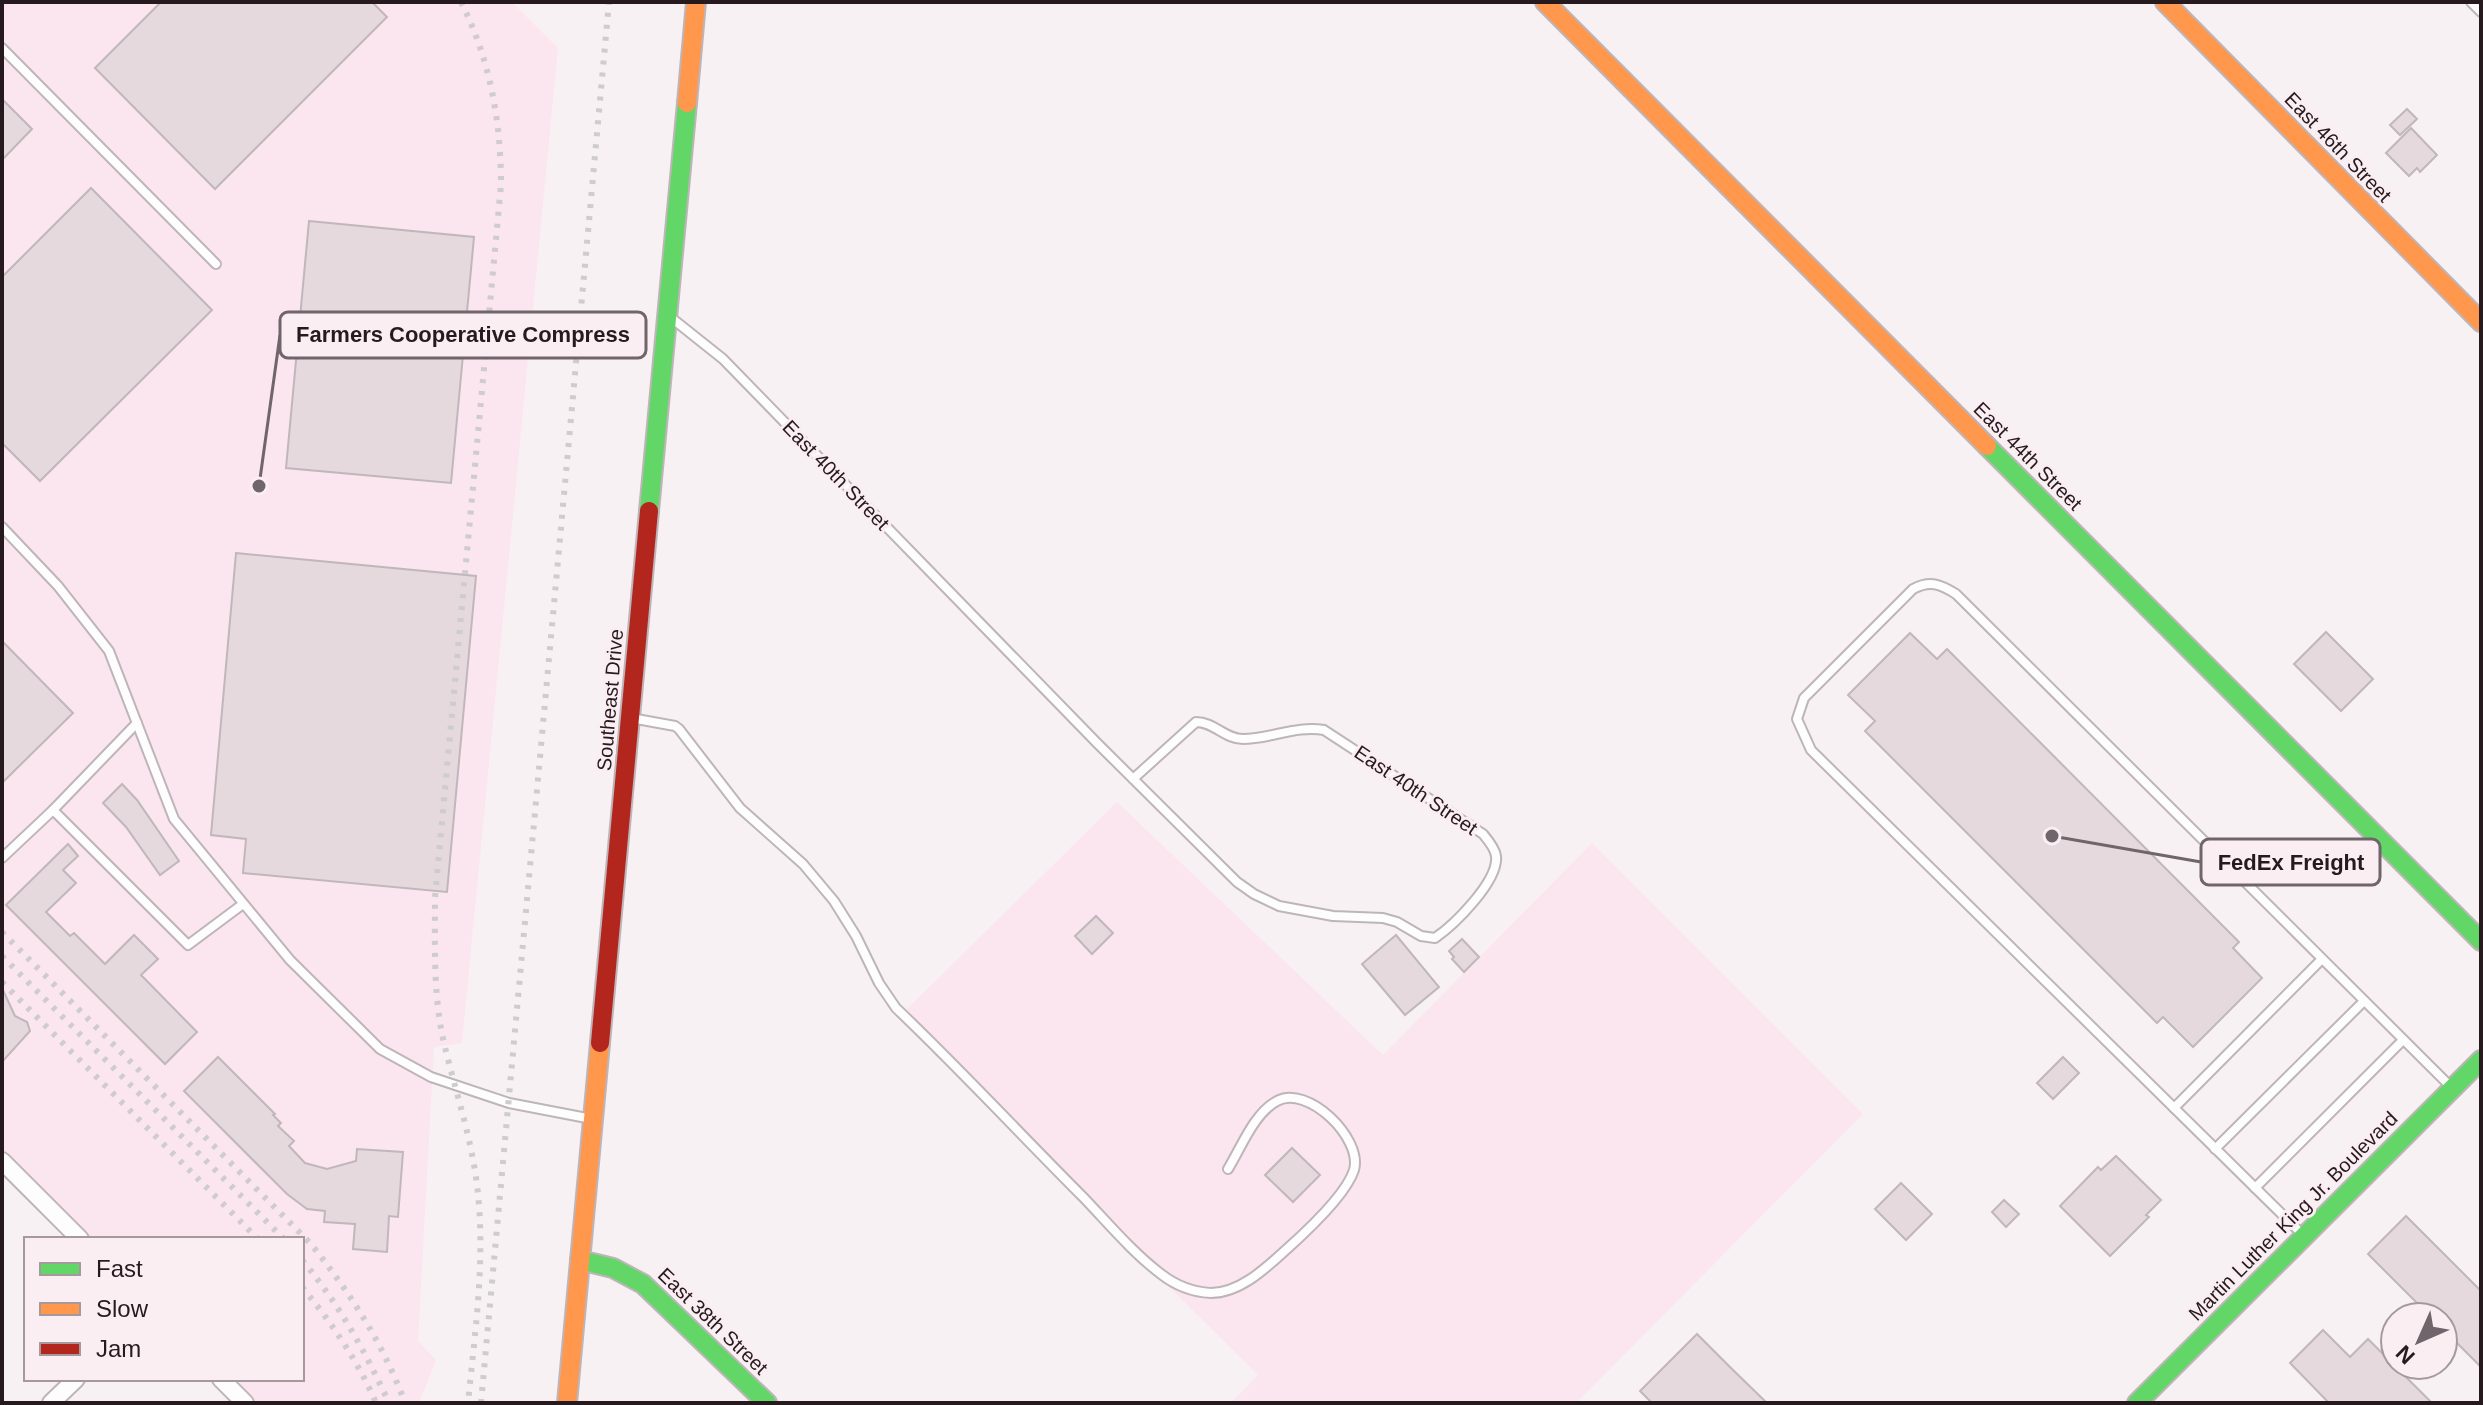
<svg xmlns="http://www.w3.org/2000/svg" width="2483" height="1405" viewBox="0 0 2483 1405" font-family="Helvetica,sans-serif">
  <rect width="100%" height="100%" fill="#f8f1f4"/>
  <!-- built -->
  <g fill="#fbe5ee">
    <polygon points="2,2 512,2 558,48 462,1043 434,1047 418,1341 436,1360 419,1403 245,1403 221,1379 302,1379 302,1239 81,1239 2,1160"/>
    <polygon points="1117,802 1383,1055 1592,843 1863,1114 1576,1403 1231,1403 1258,1375 898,1018"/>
  </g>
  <!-- building -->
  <g fill="#e5d9de" stroke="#c0b7bb" stroke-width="2">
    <polygon points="161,2 372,2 387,17 215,189 95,68"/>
    <polygon points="2,99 32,129 2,160"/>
    <polygon points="2407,109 2417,119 2400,135 2390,125"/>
    <polygon points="2411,128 2437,155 2420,172 2417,168 2409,176 2386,153"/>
    <polygon points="91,188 212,310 40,481 2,443 2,277"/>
    <polygon points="309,221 474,237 451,483 286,468"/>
    <polygon points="236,553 476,576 447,892 243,873 246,839 211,835"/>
    <polygon points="2326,632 2373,679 2341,711 2294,664"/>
    <polygon points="1910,633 1937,659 1947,649 2239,942 2233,948 2262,978 2193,1047 2163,1017 2157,1023 1865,731 1875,721 1848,695"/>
    <polygon points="2,641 73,713 2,783"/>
    <polygon points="122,784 137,800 179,861 160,875 126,827 103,803"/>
    <polygon points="68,844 78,856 63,870 76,883 46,912 70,936 74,933 105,964 134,935 158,959 141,975 197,1032 165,1064 6,905"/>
    <polygon points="1096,916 1113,933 1092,954 1075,936"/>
    <polygon points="1396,935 1439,987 1405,1015 1362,964"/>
    <polygon points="1462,939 1479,957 1464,972 1452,959 1454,957 1449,951"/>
    <polygon points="2,988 15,1016 27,1022 30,1031 2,1062"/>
    <polygon points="218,1057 275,1114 273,1115 281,1123 278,1126 294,1141 289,1146 305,1163 327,1169 356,1161 357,1149 403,1152 398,1217 389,1216 387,1252 353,1249 355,1224 324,1222 325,1211 307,1209 287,1194 184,1091"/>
    <polygon points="2063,1057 2079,1073 2053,1099 2037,1083"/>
    <polygon points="1292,1148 1320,1175 1293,1202 1265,1175"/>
    <polygon points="2116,1156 2161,1200 2146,1215 2149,1217 2110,1256 2060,1206 2098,1167 2101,1170"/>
    <polygon points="1901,1183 1932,1214 1906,1240 1875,1209"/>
    <polygon points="2004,1200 2019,1214 2006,1227 1992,1212"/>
    <polygon points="2406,1216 2481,1291 2481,1367 2443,1329 2443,1317 2431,1317 2368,1254"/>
    <polygon points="2323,1330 2350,1357 2368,1339 2432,1403 2329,1403 2290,1363"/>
    <polygon points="1697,1334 1732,1369 1767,1403 1652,1403 1640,1391"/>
  </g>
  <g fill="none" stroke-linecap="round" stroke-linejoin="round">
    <defs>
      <g id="lane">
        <polyline points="2471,2 2481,12"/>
        <polyline points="2,48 216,264"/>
        <path d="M669,316L723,359L1097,743L1237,882L1254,894L1279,906L1333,916L1383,918L1397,922L1421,936L1435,938C1454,925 1499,881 1496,856C1495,848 1488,840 1483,834L1324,730C1297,725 1270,739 1243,739C1225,739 1214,722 1196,722L1133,779"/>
        <polyline points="2,527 58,586 109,651 174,819 290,960 380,1049 431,1077 509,1103 592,1119"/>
        <path d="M631,718L675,726L679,729L740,808L803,864L834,901L856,936L879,983L896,1008C960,1069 1020,1134 1083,1197C1108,1223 1133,1253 1161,1274C1175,1285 1193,1292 1211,1293C1241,1293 1268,1266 1288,1248C1308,1230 1346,1195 1354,1170C1363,1138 1307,1084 1277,1101C1254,1113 1241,1148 1228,1169"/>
        <polyline points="137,723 53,810 188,945 243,904"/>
        <polyline points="2,858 53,810"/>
        <polyline points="2174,1108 2322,959"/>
        <polyline points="2215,1149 2364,1001"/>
        <polyline points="2255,1188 2403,1040"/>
        <path d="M2303,1235L1811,750L1797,719L1804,698L1913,589C1930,580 1940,584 1956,594L2450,1086"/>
      </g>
      <g id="street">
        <polyline points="2,1161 80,1239"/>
        <polyline points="221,1379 245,1403"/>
        <polyline points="51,1403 76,1379"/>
      </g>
      <g id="fast">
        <polyline points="1987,446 2481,941"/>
        <polyline points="649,511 687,103"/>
        <polyline points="580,1260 613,1268 643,1284 767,1403"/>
        <polyline points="2137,1403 2481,1060"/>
      </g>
      <g id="slow">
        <polyline points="1545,2 1987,446"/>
        <polyline points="2165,2 2481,322"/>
        <polyline points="687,103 696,2"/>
        <polyline points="567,1403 600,1043"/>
      </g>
      <polyline id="jam" points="600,1043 649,511"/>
    </defs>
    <!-- lane casing -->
    <use href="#lane" stroke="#beb5b9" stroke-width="12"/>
    <!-- street casing -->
    <use href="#street" stroke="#beb5b9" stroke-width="20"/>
    <!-- fast casing -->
    <use href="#fast" stroke="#beb5b9" stroke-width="22"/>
    <!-- slow casing -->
    <use href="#slow" stroke="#beb5b9" stroke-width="22"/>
    <!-- jam casing -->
    <use href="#jam" stroke="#beb5b9" stroke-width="22"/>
    <!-- lane -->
    <use href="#lane" stroke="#fefdfd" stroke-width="8"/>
    <!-- street -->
    <use href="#street" stroke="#fefdfd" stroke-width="16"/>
    <!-- fast -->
    <use href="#fast" stroke="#63d668" stroke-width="18"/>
    <!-- slow -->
    <use href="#slow" stroke="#ff974d" stroke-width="18"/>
    <!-- jam -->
    <use href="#jam" stroke="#b3261e" stroke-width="18"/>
    <!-- rail -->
    <g stroke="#cecccc" stroke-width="6" stroke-dasharray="4 8" stroke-linecap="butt">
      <path d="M461,2C490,59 501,122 501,185L435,897C435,945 433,996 444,1043C455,1090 471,1136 477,1185C486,1258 475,1331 468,1403"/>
      <path d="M2,932L311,1244C350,1293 383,1343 405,1403"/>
      <polyline points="2,956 284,1239"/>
      <polyline points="2,982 258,1239"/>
      <path d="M302,1260C339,1304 365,1351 389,1403"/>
      <path d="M302,1287C331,1322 358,1361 376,1403"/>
      <polyline points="481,1403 609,2"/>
    </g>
  </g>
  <g text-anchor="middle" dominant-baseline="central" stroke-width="6" stroke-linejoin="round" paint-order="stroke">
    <!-- street labels -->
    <g font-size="20" fill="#261a1f" stroke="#fbeef3">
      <text transform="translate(2338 147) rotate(46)">East 46th Street</text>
      <text transform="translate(2028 456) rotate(45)">East 44th Street</text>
      <text transform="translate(836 475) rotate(46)">East 40th Street</text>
      <text transform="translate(610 700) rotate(-85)">Southeast Drive</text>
      <text transform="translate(1416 790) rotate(34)">East 40th Street</text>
      <text transform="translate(2293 1216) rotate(-45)">Martin Luther King Jr. Boulevard</text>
      <text transform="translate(713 1321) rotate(44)">East 38th Street</text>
    </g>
  </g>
  <!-- callouts -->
  <path fill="none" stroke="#70656a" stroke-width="3" d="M259 486L280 335M2052 836L2201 862"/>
  <g fill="#70656a" stroke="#fbeef3" stroke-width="3">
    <circle cx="259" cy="486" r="8"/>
    <circle cx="2052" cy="836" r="8"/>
  </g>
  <g fill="#fbeef3" stroke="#70656a" stroke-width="3">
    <rect x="280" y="312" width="366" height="46" rx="8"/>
    <rect x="2201" y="839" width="179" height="46" rx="8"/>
  </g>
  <g font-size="22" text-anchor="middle" font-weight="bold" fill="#261a1f">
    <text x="463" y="342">Farmers Cooperative Compress</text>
    <text x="2291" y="870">FedEx Freight</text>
  </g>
  <!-- border -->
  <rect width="2483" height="1405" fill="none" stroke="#261a1f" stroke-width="8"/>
  <!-- legend -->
  <rect x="24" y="1237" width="280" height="144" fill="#fbeef3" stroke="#a6999e" stroke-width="2"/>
  <rect x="40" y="1263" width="40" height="12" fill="#63d668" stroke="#a6999e" stroke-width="2"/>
  <text x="96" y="1277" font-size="24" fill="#261a1f">Fast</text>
  <rect x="40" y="1303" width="40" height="12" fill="#ff974d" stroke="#a6999e" stroke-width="2"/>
  <text x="96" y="1317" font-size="24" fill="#261a1f">Slow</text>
  <rect x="40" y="1343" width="40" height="12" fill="#b3261e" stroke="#a6999e" stroke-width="2"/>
  <text x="96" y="1357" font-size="24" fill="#261a1f">Jam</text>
  <!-- north arrow -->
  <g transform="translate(2419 1341) rotate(225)"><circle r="38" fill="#fbeef3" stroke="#a6999e" stroke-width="2"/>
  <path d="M0-6L14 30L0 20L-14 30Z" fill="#70656a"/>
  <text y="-12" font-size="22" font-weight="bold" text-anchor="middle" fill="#261a1f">N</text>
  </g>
</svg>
